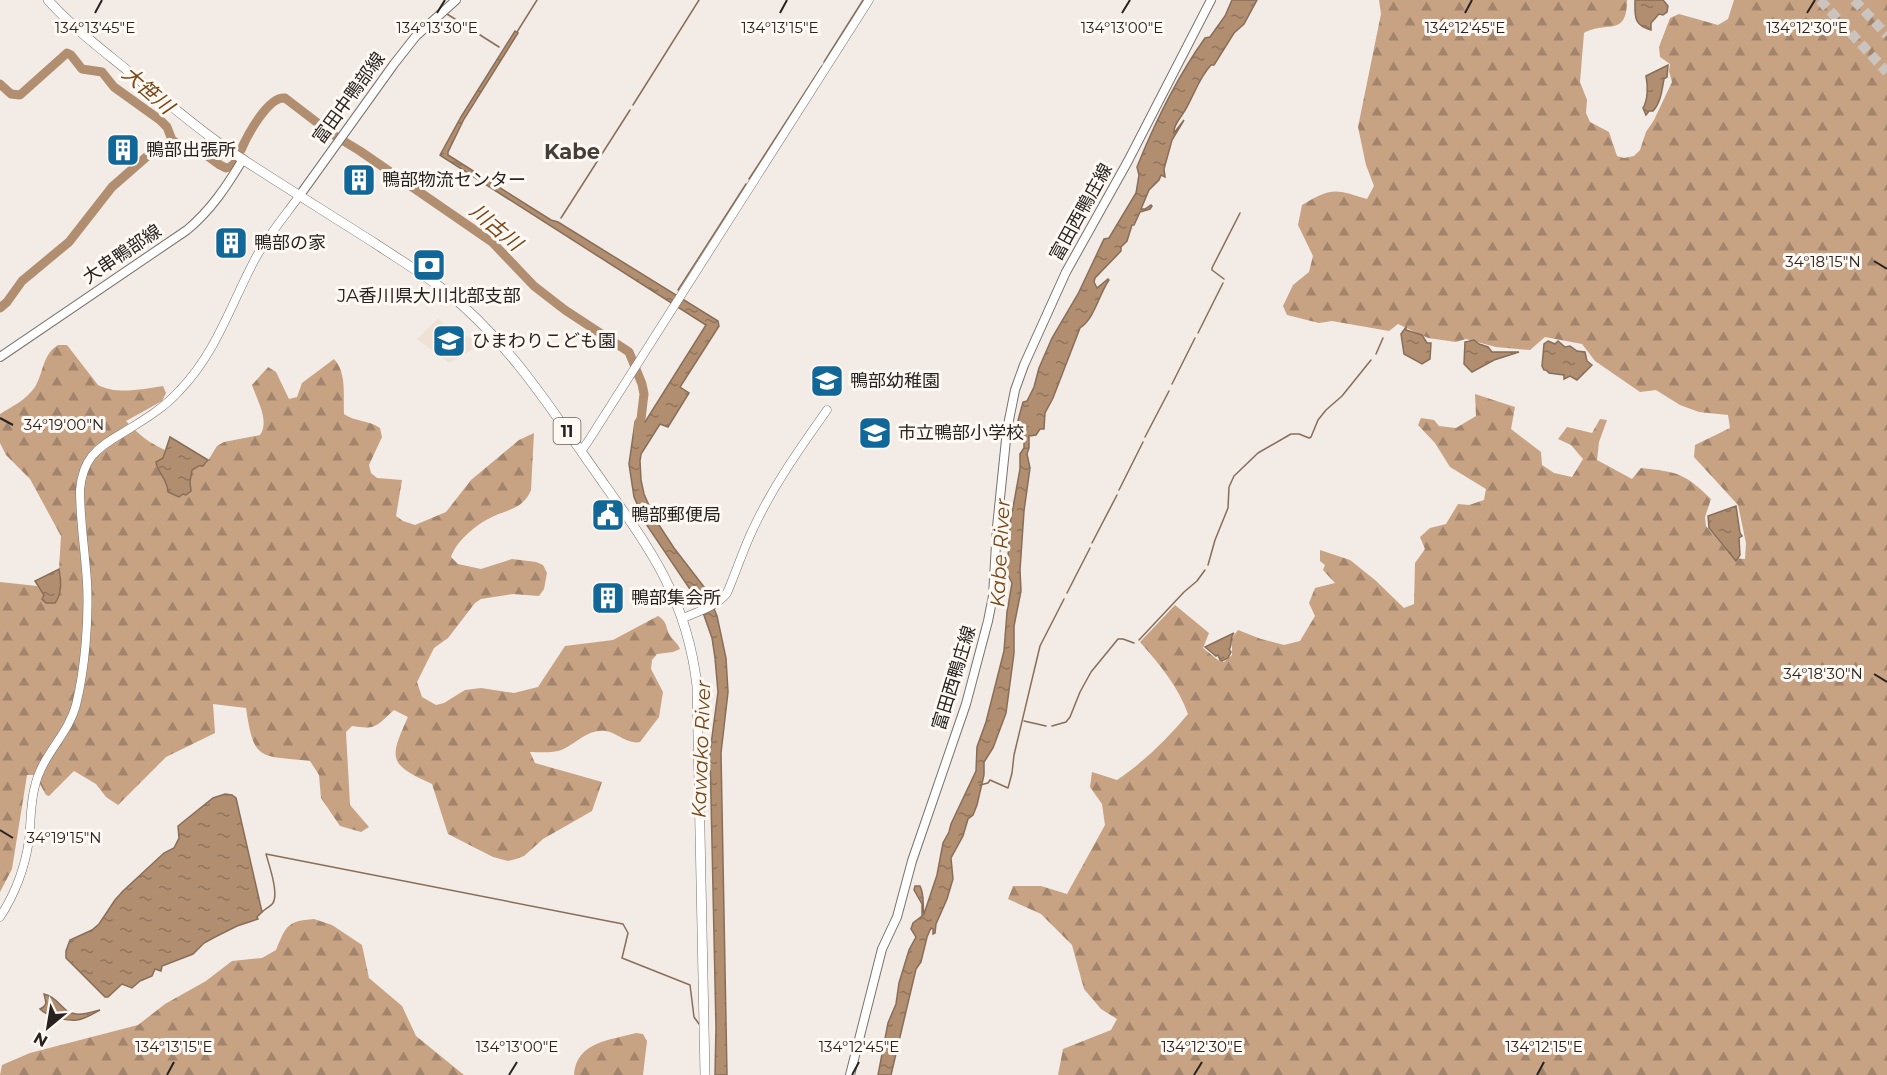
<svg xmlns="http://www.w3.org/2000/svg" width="1887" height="1075" viewBox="0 0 1887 1075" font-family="Montserrat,'Noto Sans JP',sans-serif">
  <defs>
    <pattern id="forest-firs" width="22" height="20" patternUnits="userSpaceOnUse" patternTransform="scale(1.5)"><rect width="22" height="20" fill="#c7a283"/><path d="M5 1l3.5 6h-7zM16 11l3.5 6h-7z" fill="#a1846b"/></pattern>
    <pattern id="water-ripples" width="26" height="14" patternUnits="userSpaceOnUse" patternTransform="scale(1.5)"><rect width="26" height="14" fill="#b28e70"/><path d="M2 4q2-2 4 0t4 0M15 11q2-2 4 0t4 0" fill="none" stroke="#91745c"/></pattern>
  </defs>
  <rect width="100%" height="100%" fill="#f3ebe5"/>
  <!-- built -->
  <polygon fill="#efe1d5" points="438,319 457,333 485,343 484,348 473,349 449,363 417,339"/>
  <!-- forest -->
  <g fill="url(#forest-firs)">
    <path d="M1379,0H1627C1627,38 1607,20 1584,33L1580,82L1587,100L1586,113L1590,122L1609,132L1617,156L1624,158L1634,156L1640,150L1646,132L1654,120L1672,82L1669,71L1670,64L1660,57L1659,47L1670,18L1679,14L1718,25L1728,19L1734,0H1887V1075H1058L1063,1049L1111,1030L1117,1019L1101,1009L1084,989L1072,945L1041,914L1008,899L1013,886H1041L1067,894L1105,825L1102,804L1090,787L1092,772L1117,780C1145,761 1167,739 1188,714C1178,686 1160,665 1140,642L1175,605L1209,633L1203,648L1218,660L1224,662L1232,655V638L1238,630L1261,639L1284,645L1300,641L1315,616L1309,603L1315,588L1335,583L1323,570L1325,565L1320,561V550L1350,560L1375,580L1404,608L1414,604L1415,563L1425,549L1420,537L1430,528L1446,524L1458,504L1469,505L1484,500L1486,489L1450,467L1435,443L1418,425L1421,418L1434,420L1439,426L1456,428L1476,416L1475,394L1515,407L1511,429L1541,452L1542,465L1554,473L1572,477L1583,459L1571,445L1558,439L1567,427L1592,433L1600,419L1607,420L1599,442L1597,460L1632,479L1641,468C1678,472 1684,473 1711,499L1705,517L1706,526L1733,558L1745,559L1746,543L1738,505L1694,457L1695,445L1730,428L1728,415L1699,412L1680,405L1656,390L1640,392L1595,361L1582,344L1545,337L1530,350L1496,347L1466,339L1456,342L1428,338L1398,324L1389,331L1332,321L1319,323L1287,315L1283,306L1293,285L1309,272L1313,256L1298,225L1302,205C1332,187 1335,189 1367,199L1374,186L1366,165L1358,127L1381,14Z"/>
    <path d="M58,345H67L98,385C116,395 143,389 163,386L166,393L162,401L126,421C138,434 149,443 165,450C158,476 163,480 183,494L191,491L190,482L192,470L206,464L217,446L224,442L260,435C270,421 257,400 252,385L268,367L276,372L289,399L297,397L302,383L334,359C347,373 343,395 344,414C355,422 369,420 380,428L382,437L369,465L371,473L377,478L402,480L396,516L403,521L415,525L446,512L471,480L519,440L534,433L531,490C523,509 509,509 492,517C477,524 457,540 451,557L458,564L481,569L512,559L536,562L543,565L547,573L544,589L539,596L513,594L481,599L475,603L448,638L434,648L417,682L422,697L436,705L444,703L465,690L481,688L514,693L538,687L565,646L613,640L658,616C669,623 665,629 671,637C675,642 678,644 680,649L673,652L657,654L652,660L651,669L663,692L659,717L640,742C625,745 615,729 600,731C583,732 573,747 558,751C550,753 538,752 530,752L535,763L602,782L592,811L543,839L524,856L516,859L508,861L493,857L448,834L432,784C388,764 389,759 408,717L394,710C376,726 377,730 352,726L346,732L350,805L369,827L361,832L340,826L321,798L319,775L310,761C260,755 254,763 246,708L213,704L215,733L166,757L118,805L106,797L96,784L74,771L49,796L46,795L35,775H27L12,869L0,892V582L37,586L44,595L61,576L59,569L61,536L30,479L6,455L0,443V414C13,406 26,400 35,387C44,372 42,355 58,345Z"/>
    <path d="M314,919L332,925L362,945L369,978L402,1006L416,1036L464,1075H0L2,1065L30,1053L138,1025L165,1004L206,981L232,961L262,958L276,950C286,926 287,921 314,919Z"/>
    <path d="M636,1033L643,1034L647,1041L643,1075H574C576,1042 610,1040 636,1033Z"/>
  </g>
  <!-- water -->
  <g fill="url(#water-ripples)" stroke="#886e58" stroke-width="1.5">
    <path d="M1232,0H1257L1244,24L1234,33L1214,65H1211C1198,79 1194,96 1184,112C1180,119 1173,125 1174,133L1184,120L1172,140L1164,169L1165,177L1161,175L1159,180L1149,190L1141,209H1145L1151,205L1152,206L1150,209L1140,212L1134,225H1132L1127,241L1121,247V251L1095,278L1094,282L1097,288L1108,279L1109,280C1099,294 1095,318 1080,328L1053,398L1045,413L1044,429H1040L1036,435L1029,436V448L1027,454L1030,468L1024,511L1020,570L1021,591L1014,626V653L1006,713L993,748L984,762V775L977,805L973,815L968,819L963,836L951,858L953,879L947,899L936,924L935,933L933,934V929L931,928L927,937L921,962L916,969L891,1075H878L888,1023L896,1004L899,983L909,950L916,937L911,929L913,923L922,916V904L914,890L915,886H920C925,896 922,904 924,914L937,875L943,843L949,832L951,824L976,771L977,747L986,722L1004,651L1007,612L1012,583L1007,573L1010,524L1020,469V454L1024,448V443L1021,436L1017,434V424L1023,402L1027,401L1034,387L1039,368L1052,338L1078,294L1104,239L1109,238L1136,193L1139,175L1137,167L1139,162C1157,118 1178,76 1205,38L1210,37L1225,16Z"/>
    <path d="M1635,0H1663L1668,6L1667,12L1663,15L1659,14L1651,23V30C1633,25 1635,16 1635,0Z"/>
    <polygon points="515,31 518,33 464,119 448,152 448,155 551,220 558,222 718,321 719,326 680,387 689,393 668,427 660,424 641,454 640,461 641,480 644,494 655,519 674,548 704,587 710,599 717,616 726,658 728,692 721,753 727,1075 715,1075 716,1028 710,752 718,692 715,658 712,638 700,604 646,524 634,497 629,464 635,422 645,422 706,325 441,156 440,155 461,117"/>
    <path d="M1668,65L1667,77L1664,79C1662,90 1661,102 1653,111H1649L1646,115L1643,108C1648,100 1648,86 1646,76Z"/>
    <polygon points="1406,327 1406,330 1422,335 1427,343 1431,343 1430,359 1422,364 1404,354 1401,334"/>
    <polygon points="1474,340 1479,344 1488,347 1492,352 1519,352 1494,360 1472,372 1464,364 1465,342"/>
    <polygon points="1548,341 1555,344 1558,341 1565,347 1570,346 1577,351 1585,352 1587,361 1592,365 1577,380 1570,376 1564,379 1564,375 1549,373 1546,370 1544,370 1542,366 1544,344"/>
    <path d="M170,437L208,460L203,466H199L192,470L190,482L191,491L186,495L183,494L179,497L168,492C168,480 157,472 156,462L163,458Z"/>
    <polygon points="1736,506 1740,533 1742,536 1739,538 1740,555 1736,561 1709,528 1708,516"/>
    <path d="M59,569C61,579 62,594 55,603H46L42,599L44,595L35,581Z"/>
    <path d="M1234,633C1229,638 1233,645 1229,649L1231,652L1228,658L1222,661L1220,660L1218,655L1216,656L1205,647Z"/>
    <polygon points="225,794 232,795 236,798 262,912 257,917 258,919 237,926 215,937 204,943 193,954 162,966 161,971 155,969 152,976 140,981 132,988 122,984 108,997 105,997 66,958 66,951 70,940 92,930 99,924 115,900 123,891 164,853 174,848 179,838 178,826 213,798"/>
    <path d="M44,994C59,997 62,1013 76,1014C84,1015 92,1012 100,1010C93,1014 85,1019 77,1020C66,1021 48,1017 40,1009C48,1005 46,1002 44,994Z"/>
  </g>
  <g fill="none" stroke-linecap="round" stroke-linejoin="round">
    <!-- stream -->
    <g stroke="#886e58" stroke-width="1.5">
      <polyline points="447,14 499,47"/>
      <polyline points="517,32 537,0"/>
      <polyline points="824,62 863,0"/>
      <polyline points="633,105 699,0"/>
      <polyline points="749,179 822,66"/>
      <polyline points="561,218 630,110"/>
      <polyline points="1224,279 1212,270 1212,268 1240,213"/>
      <polyline points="678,290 746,184"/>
      <polyline points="1198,333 1223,283"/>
      <polyline points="1376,354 1383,338"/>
      <polyline points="1172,384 1195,338"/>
      <polyline points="1145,437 1169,391"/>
      <polyline points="1119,490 1143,442"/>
      <polyline points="1092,543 1117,495"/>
      <polyline points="1208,565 1215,540 1228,508 1229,487 1234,476 1258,453 1291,434 1299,434 1309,438 1311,437 1318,420 1326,410 1342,396 1371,360"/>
      <polyline points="1067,593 1090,548"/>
      <polyline points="1139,640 1184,592 1197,581 1205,570"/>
      <polyline points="1024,721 1046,726"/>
      <polyline points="1052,726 1066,722 1070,717 1080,692 1091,672 1118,639 1123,639 1134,643"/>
      <polyline points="980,785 988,783 990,780 1008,788 1012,773 1014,755 1040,646 1064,599"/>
      <path d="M262,912C265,909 271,906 273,903C279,893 269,865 266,854L623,924L628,933L622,958L690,985L694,1017L699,1024"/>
    </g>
    <!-- river -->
    <g stroke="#b28e70" stroke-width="9">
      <polyline points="0,84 11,94 20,95 67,53 71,55 82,69 102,72 114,87 160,120 167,127 172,140 183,147"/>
      <path d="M241,150C247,136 268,96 285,98L332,134L360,151L492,242L534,286L565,310L629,352L642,384L644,394L641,419L639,422L638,434"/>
      <polyline points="0,308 7,302 22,281 69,242 112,187 152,152 166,149 196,150 202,152 220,165 226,168 230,167 235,163"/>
    </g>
    <!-- motorway-tunnel -->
    <g stroke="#cac3be" stroke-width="10" stroke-dasharray="10 5" stroke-linecap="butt">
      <polyline points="1820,0 1887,72"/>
      <polyline points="1854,0 1887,35"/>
    </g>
    <defs>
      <g id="tertiary">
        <polyline points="581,451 587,443 869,0"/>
        <path d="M683,618C697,612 717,606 727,593C736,572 743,550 753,529C773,486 800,448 827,410"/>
        <path d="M0,917C15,894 25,867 29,840C31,822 30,804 35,786C42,755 68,735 76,705C85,669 89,619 87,582C85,551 80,521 80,490C81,478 84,466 92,456C102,444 116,437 129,429C147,418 166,406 180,390C215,354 230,307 253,263C265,239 284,217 300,195"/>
      </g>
      <g id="secondary">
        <polyline points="300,195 394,64 416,36 456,0"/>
        <path d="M0,357L187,230C211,210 227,186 243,159"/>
        <polyline points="850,1075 882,949 897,917 912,861 966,704 988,621 993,596 997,527 1007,430 1015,390 1024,365 1066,272 1128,161 1211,0"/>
      </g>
      <path id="trunk" d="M48,0C72,27 100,48 128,71C164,99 198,130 236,155C282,185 329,214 376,244C400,260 425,275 448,293C512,345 555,415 602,481C651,550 687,599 697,686L705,1075"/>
    </defs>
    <!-- tertiary casing -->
    <use href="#tertiary" stroke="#79726d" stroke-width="9"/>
    <!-- secondary casing -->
    <use href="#secondary" stroke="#79726d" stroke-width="10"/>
    <!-- trunk casing -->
    <use href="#trunk" stroke="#79726d" stroke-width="10"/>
    <!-- tertiary -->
    <use href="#tertiary" stroke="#fff" stroke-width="8"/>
    <!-- secondary -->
    <use href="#secondary" stroke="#fff" stroke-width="8"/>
    <!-- trunk -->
    <use href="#trunk" stroke="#fff" stroke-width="9"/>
  </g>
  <!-- ticks -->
  <path fill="none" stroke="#262321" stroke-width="2" d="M95,13L102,0M437,13L445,0M780,13L787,0M1122,13L1130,0M1465,13L1472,0M1807,13L1815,0M1874,261L1887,269M0,418L13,425M1874,674L1887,682M0,830L13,838M167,1075L174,1062M509,1075L517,1062M852,1075L859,1062M1194,1075L1202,1062M1537,1075L1544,1062"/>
  <!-- icons -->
  <defs>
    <symbol id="building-square" viewBox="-11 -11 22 22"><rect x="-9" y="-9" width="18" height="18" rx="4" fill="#116898" stroke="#fff8f3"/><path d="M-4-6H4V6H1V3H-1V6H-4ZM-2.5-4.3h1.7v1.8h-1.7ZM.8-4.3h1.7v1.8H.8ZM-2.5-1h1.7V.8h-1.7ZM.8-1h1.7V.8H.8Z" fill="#fff"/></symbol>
    <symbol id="bank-square" viewBox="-11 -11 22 22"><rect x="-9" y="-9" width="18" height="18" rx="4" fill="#116898" stroke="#fff8f3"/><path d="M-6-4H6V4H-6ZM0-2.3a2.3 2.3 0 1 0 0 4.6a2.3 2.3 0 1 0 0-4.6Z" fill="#fff"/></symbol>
    <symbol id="school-square" viewBox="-11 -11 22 22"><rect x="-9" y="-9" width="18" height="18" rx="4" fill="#116898" stroke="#fff8f3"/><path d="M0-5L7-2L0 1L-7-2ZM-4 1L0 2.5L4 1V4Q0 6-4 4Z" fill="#fff"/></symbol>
    <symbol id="civic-square" viewBox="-11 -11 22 22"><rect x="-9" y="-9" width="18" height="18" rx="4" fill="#116898" stroke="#fff8f3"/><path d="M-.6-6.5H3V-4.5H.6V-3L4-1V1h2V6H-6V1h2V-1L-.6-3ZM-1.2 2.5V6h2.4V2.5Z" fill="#fff"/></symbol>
  </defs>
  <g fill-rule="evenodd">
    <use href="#building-square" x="104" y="131" width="38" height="38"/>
    <use href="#building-square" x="340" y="161" width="38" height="38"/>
    <use href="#building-square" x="212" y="224" width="38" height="38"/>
    <use href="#bank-square" x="410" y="246" width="38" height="38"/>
    <use href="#school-square" x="430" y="322" width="38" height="38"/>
    <use href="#school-square" x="808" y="362" width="38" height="38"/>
    <use href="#school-square" x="856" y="414" width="38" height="38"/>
    <use href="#civic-square" x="589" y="496" width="38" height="38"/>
    <use href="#building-square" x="589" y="579" width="38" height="38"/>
  </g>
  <g text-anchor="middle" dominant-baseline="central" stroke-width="6" stroke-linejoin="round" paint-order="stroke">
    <!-- shield labels -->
    <rect fill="#fff8f3" stroke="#676360" stroke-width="1.5" x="553.5" y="418" width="27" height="26" rx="4.5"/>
    <g font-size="16" font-weight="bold" fill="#262321">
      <text x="567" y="431">11</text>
    </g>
    <!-- street labels -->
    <g font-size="18" fill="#262321" stroke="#fff8f3">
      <text transform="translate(349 98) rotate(-54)">富田中鴨部線</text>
      <text transform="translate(1081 212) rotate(-61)">富田西鴨庄線</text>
      <text transform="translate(122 254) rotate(-34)">大串鴨部線</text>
      <text transform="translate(954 678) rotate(-73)">富田西鴨庄線</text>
    </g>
    <!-- poi labels -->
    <g font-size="18" fill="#262321" stroke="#fff8f3" text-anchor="start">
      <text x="146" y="150">鴨部出張所</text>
      <text x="382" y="180">鴨部物流センター</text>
      <text x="254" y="243">鴨部の家</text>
      <text x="429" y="296" text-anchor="middle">JA香川県大川北部支部</text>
      <text x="472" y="341">ひまわりこども園</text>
      <text x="850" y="381">鴨部幼稚園</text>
      <text x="898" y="433">市立鴨部小学校</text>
      <text x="631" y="515">鴨部郵便局</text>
      <text x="631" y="598">鴨部集会所</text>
    </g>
    <!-- water labels -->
    <g font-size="20" font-style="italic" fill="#774616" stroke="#fff8f3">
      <text transform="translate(148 90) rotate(41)">大笹川</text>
      <text transform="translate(496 227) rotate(40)">川古川</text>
      <text transform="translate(1000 553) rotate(-87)">Kabe River</text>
      <text transform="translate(701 749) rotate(-88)">Kawako River</text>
    </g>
    <!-- quarter labels -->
    <g font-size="21" font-weight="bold" fill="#443e39" stroke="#fff8f3">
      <text x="572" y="151">Kabe</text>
    </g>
  </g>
  <g font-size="15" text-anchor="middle" fill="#262321" stroke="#fff8f3" stroke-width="6" stroke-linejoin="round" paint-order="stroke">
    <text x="95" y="33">134°13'45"E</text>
    <text x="437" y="33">134°13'30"E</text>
    <text x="780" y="33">134°13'15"E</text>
    <text x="1122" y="33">134°13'00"E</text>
    <text x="1465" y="33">134°12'45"E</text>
    <text x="1807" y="33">134°12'30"E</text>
    <text x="1823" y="267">34°18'15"N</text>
    <text x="64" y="430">34°19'00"N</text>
    <text x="1823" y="679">34°18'30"N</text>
    <text x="64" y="843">34°19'15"N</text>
    <text x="174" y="1052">134°13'15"E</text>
    <text x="517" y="1052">134°13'00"E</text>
    <text x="859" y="1052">134°12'45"E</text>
    <text x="1202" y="1052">134°12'30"E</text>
    <text x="1544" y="1052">134°12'15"E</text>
  </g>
  <!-- north arrow -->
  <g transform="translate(48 1027) rotate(210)" stroke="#fff8f3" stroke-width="4.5" paint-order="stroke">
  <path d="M0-4.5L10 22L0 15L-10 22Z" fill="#262321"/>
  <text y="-9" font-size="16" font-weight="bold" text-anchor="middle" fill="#262321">N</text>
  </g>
</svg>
